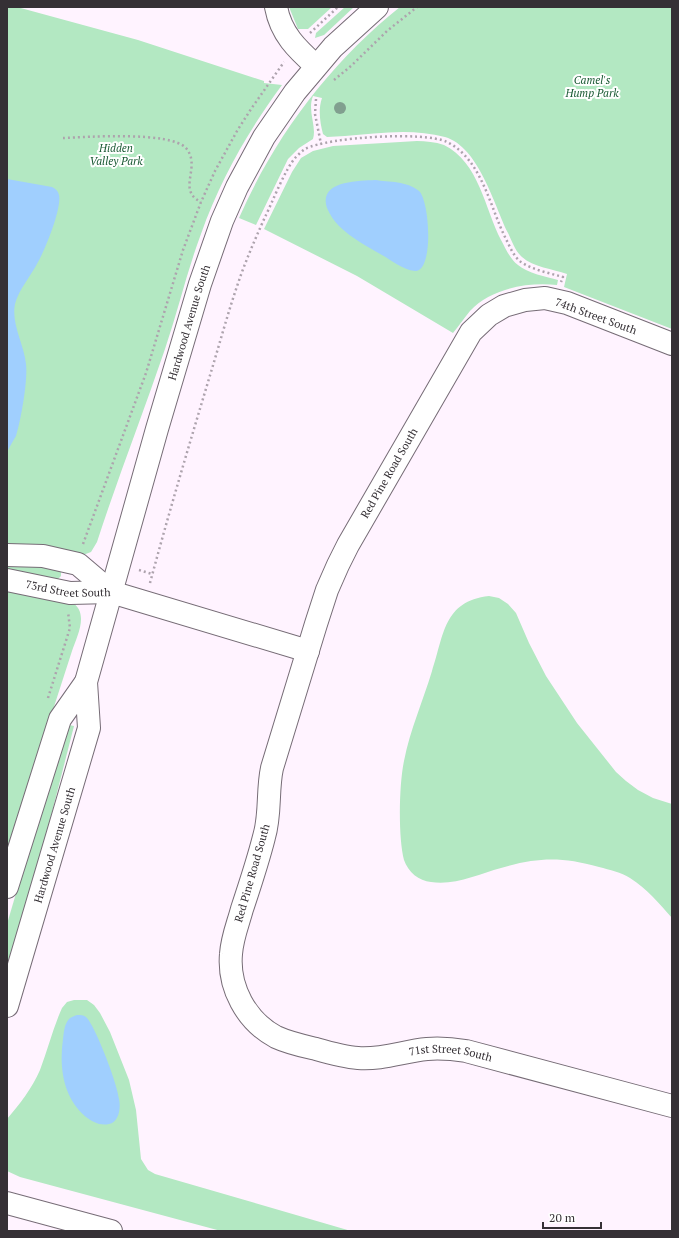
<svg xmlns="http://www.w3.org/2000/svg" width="679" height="1238" viewBox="0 0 679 1238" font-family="'PT Serif',serif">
  <rect width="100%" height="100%" fill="#fff3ff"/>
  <!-- green -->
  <g fill="#b3e8c2">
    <path d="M7,7H17L138,40L264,81V83L282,85C248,131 220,180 201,234C187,271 178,311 165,349C143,414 118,477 97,542L91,552L83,555L7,547Z"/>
    <polygon points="289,7 332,7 308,29 298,29"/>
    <polygon points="345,7 354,7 324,35 315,38 316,33"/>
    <path d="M400,7H672V329L564,287L567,274C553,269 533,267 522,257C515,251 512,241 508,233C494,205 479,147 445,137C413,128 378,133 345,136C339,136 333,137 327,137L323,134C320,123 318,109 322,98L313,96C307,111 317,126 313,139L299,148L288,159L256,225L239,218C275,136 330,63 400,7Z"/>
    <path d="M417,141C426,141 435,142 444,145C479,162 485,209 501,240C506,249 510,259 518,265C527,273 547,277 558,280L557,285C528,282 491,288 470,311C464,318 459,326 453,333L357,276L264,229L292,172L301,158L313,151L333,146Z"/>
    <polygon points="7,562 19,563 61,570 61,576 56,581 7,572"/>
    <path d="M7,588L71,602C90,612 77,636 72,651L7,852Z"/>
    <path d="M489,596L499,598L508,604L516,613L529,643L546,676L577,723L616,772L626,781L638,790L653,798L672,804V918C659,903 647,889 630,878C621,872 610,870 599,867C562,857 539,857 501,868C479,874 454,886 431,882C419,881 408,872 404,860C398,837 399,784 404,761C410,730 423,701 432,671C444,636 443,601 489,596Z"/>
    <polygon points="69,725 74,726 39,863 7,974 7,924 22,873"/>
    <path d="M74,1000H87L94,1005L100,1013L110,1032L129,1080L136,1110L141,1159L148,1170L155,1174L351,1231H221L20,1177L7,1171V1119C20,1104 32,1088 40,1070C48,1049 53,1028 62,1008L67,1002Z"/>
  </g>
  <!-- water -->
  <g fill="#a0cffe">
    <path d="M7,179L52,187C56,189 58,191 59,195C62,208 45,250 38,262C31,276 19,289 15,304C11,324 24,344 26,364C28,380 21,420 16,436C13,441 10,446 7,452Z"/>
    <path d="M375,180C389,182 407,181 419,191C430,201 434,272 415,271C403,270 391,260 382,255C368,247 351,238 339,226C334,221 330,215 327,208C318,181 357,181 375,180Z"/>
    <path d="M77,1015C81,1015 83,1015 86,1017C95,1025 118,1085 119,1099C121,1108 119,1122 109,1124C100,1126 93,1122 86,1117C63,1098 59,1067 63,1039C64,1032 64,1025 69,1019C71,1017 75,1016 77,1015Z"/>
  </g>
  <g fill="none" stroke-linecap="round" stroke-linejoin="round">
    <defs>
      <g id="minor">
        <path d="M276,7C281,34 297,49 316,66"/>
        <path id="s1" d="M672,344L567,303L545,298L525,300L504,306L489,315L471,332L348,545L338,565L327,590L316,624L272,768C267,791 271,814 264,837C258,861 250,885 242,909C238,924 232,938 231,954C228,987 246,1021 276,1037C289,1043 303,1046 316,1049C330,1053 344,1057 358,1058C382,1060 404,1051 427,1049C440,1048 453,1049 466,1051L672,1106"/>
        <polyline points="7,555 43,556 78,564 111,592"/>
        <path id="s2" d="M7,580L70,593L111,592L308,651"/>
      </g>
      <g id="tertiary">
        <polyline points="7,887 60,719 86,682"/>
        <path id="s3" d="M7,1006L89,728L86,682L157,429L200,284L222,221L237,187L264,137L295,92L333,47L377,7"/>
      </g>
      <polyline id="secondary" points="7,1203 111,1231"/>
    </defs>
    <!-- minor casing -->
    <use href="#minor" stroke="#766c76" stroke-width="24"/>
    <!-- tertiary casing -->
    <use href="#tertiary" stroke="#766c76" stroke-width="24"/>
    <!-- secondary casing -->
    <use href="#secondary" stroke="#766c76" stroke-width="24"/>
    <!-- path -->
    <g stroke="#ada3ad" stroke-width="2.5" stroke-dasharray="2 3" stroke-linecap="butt">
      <polyline points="310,33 338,7"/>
      <polyline points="334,80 351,66 387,31 417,7"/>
      <polyline points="316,99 315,114 321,144"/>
      <path d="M63,138C87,137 170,131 186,148C202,167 176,190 201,202"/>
      <polyline points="83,544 146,373 183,250 201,202 215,171 237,131 251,109 284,62"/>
      <polyline points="139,570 152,574"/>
      <path d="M150,583C169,512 190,442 211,372C221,339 230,305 242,272C249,253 257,235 265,217C273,201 285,169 296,157C299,154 302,151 305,149C328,137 425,131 447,142C482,159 490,208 506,239C510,247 514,257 521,262C533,270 549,273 563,277L561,282"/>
      <polyline points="48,698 70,628 68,612"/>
    </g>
    <!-- minor -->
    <use href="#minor" stroke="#fff" stroke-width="22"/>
    <!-- tertiary -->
    <use href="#tertiary" stroke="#fff" stroke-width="22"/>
    <!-- secondary -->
    <use href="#secondary" stroke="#fff" stroke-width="22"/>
  </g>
  <!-- trees -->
  <circle fill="#819f8f" cx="340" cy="108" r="6"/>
  <g text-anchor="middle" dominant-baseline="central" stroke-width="4" stroke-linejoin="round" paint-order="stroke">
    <!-- park labels -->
    <g font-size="11" font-style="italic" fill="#1a5a34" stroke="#fff">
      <text x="592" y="80">Camel's<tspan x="592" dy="13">Hump Park</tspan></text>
      <text x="116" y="148">Hidden<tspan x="116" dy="13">Valley Park</tspan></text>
    </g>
    <!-- street labels -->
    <g font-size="11" fill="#353035" stroke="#fff">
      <text transform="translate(596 316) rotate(20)">74th Street South</text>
      <text stroke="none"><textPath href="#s3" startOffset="710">Hardwood Avenue South</textPath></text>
      <text transform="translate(389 473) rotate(-60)">Red Pine Road South</text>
      <text stroke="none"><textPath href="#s2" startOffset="62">73rd Street South</textPath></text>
      <text stroke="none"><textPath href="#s3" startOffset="168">Hardwood Avenue South</textPath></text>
      <text transform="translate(252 873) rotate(-74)">Red Pine Road South</text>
      <text stroke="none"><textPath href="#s1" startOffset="1171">71st Street South</textPath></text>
    </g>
  </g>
  <!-- border -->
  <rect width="679" height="1238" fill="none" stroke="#353035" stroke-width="16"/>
  <!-- scale -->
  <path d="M543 1222v6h58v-6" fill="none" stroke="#353035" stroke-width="2"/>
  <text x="549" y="1222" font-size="12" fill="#353035" stroke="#ffffff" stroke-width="3" paint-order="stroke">20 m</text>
</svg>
